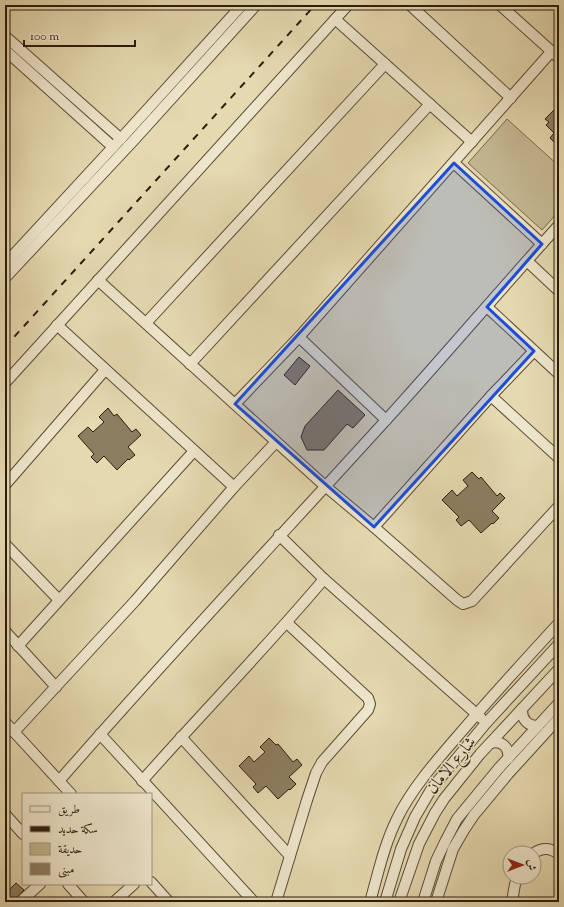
<svg xmlns="http://www.w3.org/2000/svg" width="564" height="907" viewBox="0 0 564 907" font-family="'Sorts Mill Goudy',Amiri,serif">
  <rect width="100%" height="100%" fill="#e5d9b0"/>
  <filter id="stains"><feTurbulence type="fractalNoise" baseFrequency=".005" numOctaves="4"/><feColorMatrix values="0 0 0 0 .2 0 0 0 0 .09 0 0 0 0 .02 0 0 0 .5 -.17"/></filter>
  <radialGradient id="worn" r=".72"><stop offset=".6" stop-color="#630" stop-opacity="0"/><stop offset="1" stop-color="#630" stop-opacity=".3"/></radialGradient>
  <!-- green -->
  <polygon fill="#c5b994" stroke="#786a50" points="507,119 559,166 559,211 542,230 468,163"/>
  <!-- building -->
  <g fill="#8c7e61" stroke="#2b1c0c">
    <polygon points="559,105 559,147 550,138 554,133 546,125 549,122 545,119"/>
    <polygon points="299,357 310,366 295,385 284,375"/>
    <polygon points="338,390 365,415 353,428 347,424 324,450 307,450 301,437 305,426"/>
    <polygon points="108,408 114,416 117,414 132,432 136,429 141,435 128,447 135,455 129,460 128,459 117,470 104,456 97,463 91,457 94,454 78,436 88,427 93,432 104,422 99,417"/>
    <polygon points="472,472 479,479 481,477 497,496 500,493 505,498 492,511 499,518 493,524 492,523 481,533 469,520 461,526 456,520 459,517 442,500 452,490 457,496 468,486 463,480"/>
    <polygon points="269,738 276,745 278,744 293,762 297,759 302,765 289,777 296,784 290,790 289,789 278,799 266,786 258,793 253,787 256,784 239,766 249,756 254,762 265,752 260,747"/>
    <polygon points="16,883 24,890 12,902 5,902 5,894"/>
  </g>
  <g fill="none" stroke-linecap="round" stroke-linejoin="round">
    <defs>
      <g id="minor">
        <polyline points="410,5 511,98"/>
        <polyline points="500,5 559,58"/>
        <polyline points="335,19 472,142"/>
        <polyline points="5,36 121,139"/>
        <polyline points="5,50 113,147"/>
        <polyline points="454,163 542,244"/>
        <polyline points="527,261 559,291"/>
        <polyline points="5,264 126,133 242,5"/>
        <polyline points="5,278 134,140 256,5"/>
        <polyline points="98,280 325,486 374,527 457,600 463,604 472,601 559,506"/>
        <polyline points="487,307 559,374"/>
        <polyline points="146,323 385,64"/>
        <polyline points="57,325 234,487"/>
        <polyline points="299,337 386,420"/>
        <polyline points="190,364 430,104"/>
        <polyline points="5,383 348,5"/>
        <polyline points="491,396 559,458"/>
        <polyline points="235,404 299,337 551,52"/>
        <polyline points="5,485 105,370"/>
        <polyline points="374,527 491,396 534,351"/>
        <polyline points="279,535 324,579 481,718"/>
        <polyline points="5,544 59,600"/>
        <polyline points="5,631 56,687"/>
        <polyline points="18,646 194,451"/>
        <path d="M522,710C522,720 528,726 538,726"/>
        <polyline points="5,722 71,794"/>
        <polyline points="14,732 135,601 234,487 276,442"/>
        <polyline points="100,734 254,902"/>
        <polyline points="181,737 290,856"/>
        <path d="M491,743C502,740 510,748 508,759"/>
        <path d="M59,781C166,658 277,540 387,419C445,355 501,289 559,225"/>
        <path d="M142,781C202,713 266,648 324,579"/>
        <polyline points="5,814 23,834"/>
        <path d="M534,853C543,847 550,848 559,854"/>
        <polyline points="151,882 169,902"/>
        <polyline points="68,884 84,902"/>
        <polyline points="20,902 40,884"/>
        <polyline points="114,902 134,884"/>
        <polyline points="276,902 307,800 316,773 322,762 368,710 370,704 368,698 287,623"/>
        <path d="M370,902C378,874 384,845 397,819C410,791 436,761 456,738C489,699 524,661 559,623"/>
        <polyline points="385,902 401,849 415,817 432,788 487,722 559,644"/>
        <polyline points="399,902 419,844 435,813 444,799 480,754 559,669"/>
        <polyline points="423,902 436,861 446,840 457,819 499,768 559,703"/>
        <polyline points="436,902 453,849 464,830 474,815 508,774 559,718"/>
        <polyline points="512,902 515,884 518,877"/>
      </g>
    </defs>
    <!-- minor casing -->
    <use href="#minor" stroke="#5a4b35" stroke-width="12"/>
    <!-- minor -->
    <use href="#minor" stroke="#eee6cc" stroke-width="10"/>
    <!-- rail -->
    <polyline stroke="#2b1c0c" stroke-width="2" stroke-dasharray="7 7" stroke-linecap="butt" points="5,347 315,5"/>
  </g>
  <!-- marked area -->
  <path fill="#1d4ed8" fill-opacity="0.2" stroke="#1d4ed8" stroke-width="3" stroke-linejoin="round" d="M454,163L542,244L487,307L534,351L374,527L235,404Z"/>
  <g text-anchor="middle" dominant-baseline="central" stroke-width="3" stroke-linejoin="round" paint-order="stroke">
    <!-- street labels -->
    <g font-size="17" fill="#2b1c0c" stroke="#eee6cc">
      <text transform="translate(452 766) rotate(-51)">شارع الامان</text>
    </g>
  </g>
  <!-- margin -->
  <rect width="564" height="907" fill="none" stroke="#e5d9b0" stroke-width="20"/>
  <rect x="6" y="6" width="552" height="895" fill="none" stroke="#2b1c0c" stroke-width="2"/>
  <rect x="10" y="10" width="544" height="887" fill="none" stroke="#2b1c0c"/>
  <!-- legend -->
  <rect x="22" y="793" width="130" height="92" fill="#eee6cc" stroke="#a0957f"/>
  <rect x="30" y="806" width="20" height="6" fill="#eee6cc" stroke="#a0957f"/>
  <text x="58" y="813" font-size="12" fill="#2b1c0c">طريق</text>
  <rect x="30" y="826" width="20" height="6" fill="#2b1c0c" stroke="#a0957f"/>
  <text x="58" y="833" font-size="12" fill="#2b1c0c">سكة حديد</text>
  <rect x="30" y="843" width="20" height="12" fill="#c5b994" stroke="#a0957f"/>
  <text x="58" y="853" font-size="12" fill="#2b1c0c">حديقة</text>
  <rect x="30" y="863" width="20" height="12" fill="#8c7e61" stroke="#a0957f"/>
  <text x="58" y="873" font-size="12" fill="#2b1c0c">مبنى</text>
  <!-- north arrow -->
  <g transform="translate(522 865) rotate(90)"><circle r="19" fill="#eee6cc" stroke="#a0957f"/>
  <path d="M0-3L7 15L0 10L-7 15Z" fill="#8f2418"/>
  <text y="-6" font-size="11" font-weight="bold" text-anchor="middle" fill="#2b1c0c">ش</text>
  </g>
  <!-- scale -->
  <path d="M24 40v6h111v-6" fill="none" stroke="#2b1c0c" stroke-width="2"/>
  <text x="30" y="40" font-size="12" fill="#2b1c0c" stroke="#eee6cc" stroke-width="3" paint-order="stroke">100 m</text>
  <rect width="100%" height="100%" filter="url(#stains)"/>
  <rect width="100%" height="100%" fill="url(#worn)"/>
</svg>
